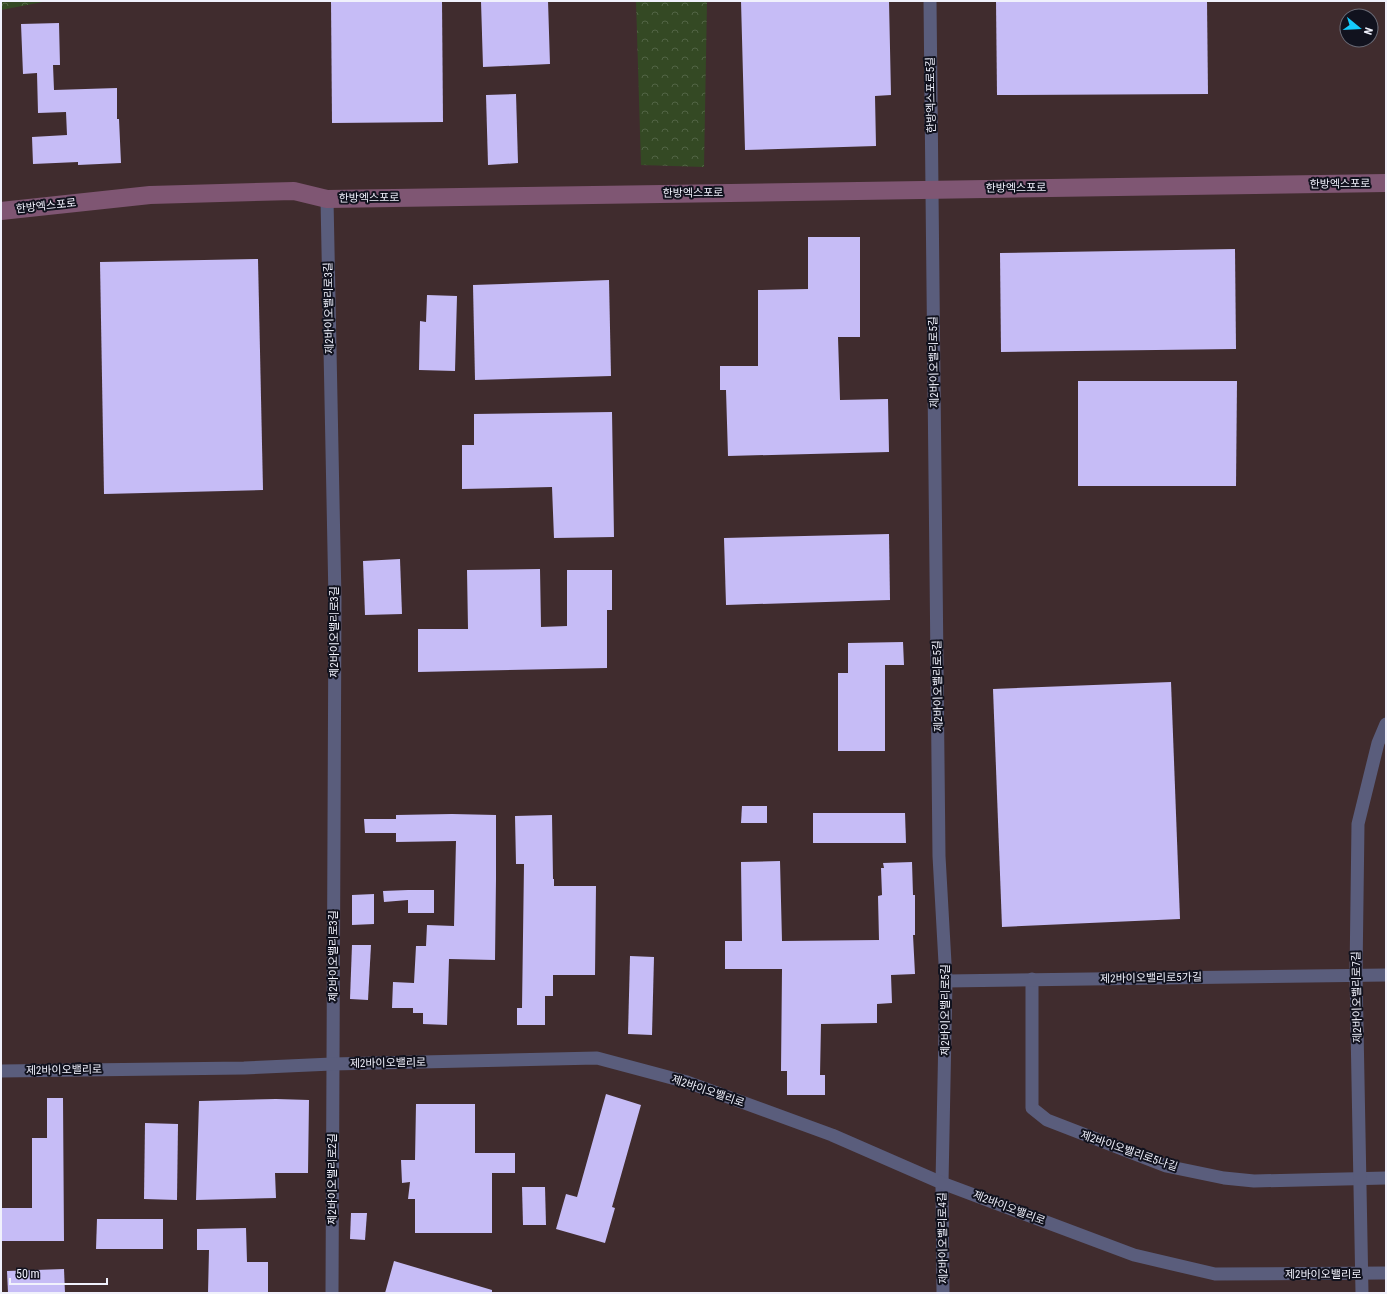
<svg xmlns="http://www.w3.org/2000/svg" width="1387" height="1294" viewBox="0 0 1387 1294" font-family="'Roboto Condensed','Noto Sans KR',sans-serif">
  <defs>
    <pattern id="forest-crowns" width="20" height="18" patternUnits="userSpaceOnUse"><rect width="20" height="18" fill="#344924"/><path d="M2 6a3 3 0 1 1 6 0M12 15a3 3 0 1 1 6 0" fill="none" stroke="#526445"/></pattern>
  </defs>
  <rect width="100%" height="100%" fill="#262742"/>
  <!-- industrial -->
  <path fill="#402c2e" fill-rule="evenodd" d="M1,1H1386V1293H1ZM1347,16H1371V40H1347Z"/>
  <!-- forest -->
  <g fill="url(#forest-crowns)">
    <polygon points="1,1 48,1 1,10"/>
    <polygon points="636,1 707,1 704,167 641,165"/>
  </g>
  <!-- building -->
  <g fill="#c6bcf6">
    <polygon points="331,1 442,1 443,122 332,123"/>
    <polygon points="481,1 548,1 550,64 483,67"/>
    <polygon points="741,1 889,1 891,95 875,96 876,146 745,150"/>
    <polygon points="996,1 1207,1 1208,94 997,95"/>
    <polygon points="59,23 60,65 53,65 54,90 117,88 117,119 119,119 121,163 78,165 78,162 33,164 32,137 67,135 66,112 38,113 37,73 23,74 21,24"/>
    <polygon points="516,94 518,163 488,165 486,95"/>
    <polygon points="808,237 860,237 860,337 838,337 840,400 888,399 889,452 728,456 726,390 720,390 720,366 758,366 758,290 808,289"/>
    <polygon points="1235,249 1236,349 1001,352 1000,253"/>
    <polygon points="258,259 263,490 104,494 100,262"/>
    <polygon points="609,280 611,376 475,380 473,285"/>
    <polygon points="427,295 457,296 455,371 419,370 420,321 426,322"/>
    <polygon points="1078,381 1237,381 1236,486 1078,486"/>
    <polygon points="612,412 614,537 554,538 552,487 462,489 462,445 474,445 474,414"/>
    <polygon points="889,534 890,600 726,605 724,538"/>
    <polygon points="400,559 402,614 365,615 363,561"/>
    <polygon points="540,569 541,627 567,626 567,570 612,570 612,610 607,610 607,668 418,672 418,629 468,629 467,570"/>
    <polygon points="903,642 904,665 885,665 885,751 838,751 838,673 848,673 848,643"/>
    <polygon points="1171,682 1180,919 1002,927 993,689"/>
    <polygon points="742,806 767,806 767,823 741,823"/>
    <polygon points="813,813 905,813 906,843 813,843"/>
    <polygon points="452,814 496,815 496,879 495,960 449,959 447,1025 423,1024 423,1013 413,1013 413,1008 392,1008 393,982 414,983 416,946 426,946 427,925 454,926 456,841 396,842 396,833 365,833 364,819 396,819 396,815"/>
    <polygon points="552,815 553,879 554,879 554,886 596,886 595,975 553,975 553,996 545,996 545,1025 517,1025 517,1008 522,1008 524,864 516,864 515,816"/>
    <polygon points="780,861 782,941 879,940 878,896 882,895 881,868 884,868 883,863 912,862 913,895 915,895 915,935 913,935 915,974 891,975 892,1003 877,1004 877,1023 821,1024 820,1075 825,1075 825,1095 787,1095 787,1071 781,1071 782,969 725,969 725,941 742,941 741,862"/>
    <polygon points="408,890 434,890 434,913 408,913 408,900 384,902 383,891"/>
    <polygon points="374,894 374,924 352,925 352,895"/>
    <polygon points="352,945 371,945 368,1000 350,999"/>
    <polygon points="630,956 654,957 652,1035 628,1034"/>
    <polygon points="606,1094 641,1105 612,1207 615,1208 605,1243 556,1229 566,1194 577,1197"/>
    <polygon points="47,1098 63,1098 64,1241 1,1241 1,1208 32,1208 32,1138 47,1138"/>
    <polygon points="276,1099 309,1100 308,1173 275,1173 276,1198 196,1200 199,1101"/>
    <polygon points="416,1104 475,1104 475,1153 515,1153 515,1173 492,1173 492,1233 415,1233 415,1199 408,1199 410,1182 402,1183 401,1160 415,1160"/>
    <polygon points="145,1123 178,1124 177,1200 144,1199"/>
    <polygon points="522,1187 545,1187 546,1225 523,1225"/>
    <polygon points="351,1213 367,1213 365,1240 350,1239"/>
    <polygon points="97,1219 163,1219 163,1249 96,1249"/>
    <polygon points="246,1228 247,1262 268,1262 268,1293 208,1293 209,1250 197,1250 197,1229"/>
    <polygon points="394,1261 492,1290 492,1293 385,1293"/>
    <polygon points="64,1269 65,1293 8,1293 7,1271"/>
  </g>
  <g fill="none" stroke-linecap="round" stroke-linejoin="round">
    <!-- street -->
    <g stroke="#5a5d7c" stroke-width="13">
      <polyline points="930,1 939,856 946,981 942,1183 943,1293"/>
      <polyline points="327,199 335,600 332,1293"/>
      <polyline points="1032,979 1032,1108 1047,1120 1166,1166 1224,1178 1254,1181 1386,1178"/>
      <polyline points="946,981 1386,975"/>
      <polyline points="1,1071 244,1068 332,1064 597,1058 687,1082 832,1135 942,1183 1134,1255 1215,1274 1386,1273"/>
      <polyline points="1362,1293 1356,974 1358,824 1378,743 1386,724"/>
    </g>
    <!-- secondary -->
    <polyline stroke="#7f5673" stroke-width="18" points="1,211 150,195 294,191 327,199 1386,183"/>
  </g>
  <g text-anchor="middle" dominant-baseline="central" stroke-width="4" stroke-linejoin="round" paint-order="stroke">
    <!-- street labels -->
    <g font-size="11" fill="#f0f1fc" stroke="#11121e">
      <text transform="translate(931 95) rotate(-91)">한방엑스포로5길</text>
      <text transform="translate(1340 184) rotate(-1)">한방엑스포로</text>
      <text transform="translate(1016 188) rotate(-1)">한방엑스포로</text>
      <text transform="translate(693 193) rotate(-1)">한방엑스포로</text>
      <text transform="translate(369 198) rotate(-1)">한방엑스포로</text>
      <text transform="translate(46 206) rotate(-6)">한방엑스포로</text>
      <text transform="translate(329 308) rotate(-91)">제2바이오밸리로3길</text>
      <text transform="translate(934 362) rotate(-91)">제2바이오밸리로5길</text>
      <text transform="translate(334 632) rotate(-90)">제2바이오밸리로3길</text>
      <text transform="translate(938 686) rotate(-91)">제2바이오밸리로5길</text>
      <text transform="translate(333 956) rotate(-90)">제2바이오밸리로3길</text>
      <text transform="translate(1151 978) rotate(-1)">제2바이오밸리로5가길</text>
      <text transform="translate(1357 997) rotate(-91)">제2바이오밸리로7길</text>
      <text transform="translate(945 1010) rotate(-90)">제2바이오밸리로5길</text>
      <text transform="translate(388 1063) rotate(-1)">제2바이오밸리로</text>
      <text transform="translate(64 1070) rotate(-1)">제2바이오밸리로</text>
      <text transform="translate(708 1091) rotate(19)">제2바이오밸리로</text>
      <text transform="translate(1129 1151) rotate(19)">제2바이오밸리로5나길</text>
      <text transform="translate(332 1179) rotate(-90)">제2바이오밸리로2길</text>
      <text transform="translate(1009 1208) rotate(21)">제2바이오밸리로</text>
      <text transform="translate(943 1238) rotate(-91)">제2바이오밸리로4길</text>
      <text x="1323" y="1274">제2바이오밸리로</text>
    </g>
  </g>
  <!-- border -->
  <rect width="1387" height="1294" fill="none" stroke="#f0f1fc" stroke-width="4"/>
  <!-- north arrow -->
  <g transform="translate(1359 28) rotate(108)"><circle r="19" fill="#11121e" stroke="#6a6b77"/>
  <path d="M0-3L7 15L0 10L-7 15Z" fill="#15cafb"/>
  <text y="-6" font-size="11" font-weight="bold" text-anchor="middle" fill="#f0f1fc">N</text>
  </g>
  <!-- scale -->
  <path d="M10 1278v6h97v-6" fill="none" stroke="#f0f1fc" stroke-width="2"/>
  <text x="16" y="1278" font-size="12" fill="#f0f1fc" stroke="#11121e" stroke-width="3" paint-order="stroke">50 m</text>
</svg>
